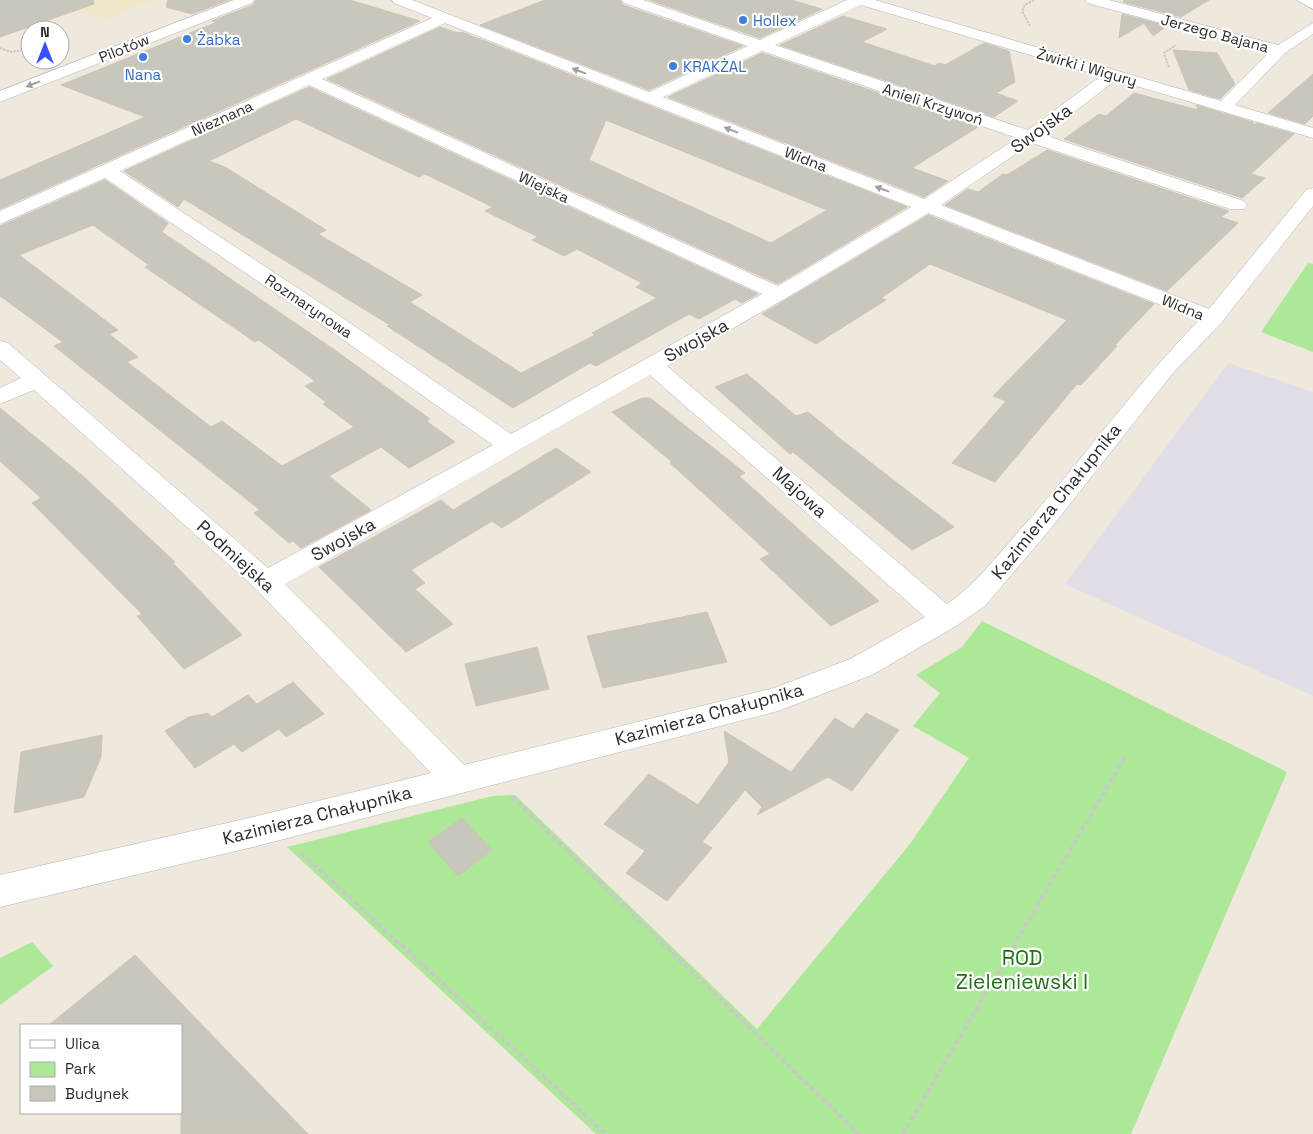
<svg xmlns="http://www.w3.org/2000/svg" width="1313" height="1134" viewBox="0 0 1313 1134" font-family="'Space Grotesk',sans-serif">
  <rect width="100%" height="100%" fill="#eee8dd"/>
  <!-- industrial -->
  <polygon fill="#e1dee7" points="1228,363 1313,392 1313,696 1065,584"/>
  <!-- education -->
  <polygon fill="#f1e8cc" points="0,0 157,0 105,19 60,4"/>
  <!-- green -->
  <g fill="#ace897">
    <polygon points="1308,263 1313,264 1313,352 1261,332"/>
    <polygon points="982,621 1287,772 1131,1134 596,1134 287,847 493,796 515,795 757,1029 910,844 969,758 913,726 940,693 916,675 962,647"/>
    <polygon points="32,942 53,966 0,1005 0,958"/>
  </g>
  <!-- building -->
  <g fill="#c9c6bc" stroke="#cac5b7" fill-rule="evenodd">
    <polygon points="0,0 93,0 94,4 0,37"/>
    <polygon points="168,0 229,0 192,14 166,7"/>
    <polygon points="256,0 350,0 420,21 0,209 0,180 145,117 61,85 217,22 212,21 253,5"/>
    <polygon points="545,0 620,0 623,5 743,46 649,90 480,25"/>
    <polygon points="649,0 791,0 822,9 760,38"/>
    <polygon points="1124,0 1209,0 1181,17 1123,2"/>
    <polygon points="1122,14 1167,26 1153,36 1144,23 1119,38"/>
    <polygon points="843,16 887,29 862,42 935,66 939,63 945,65 984,43 1009,51 1015,82 996,93 1018,101 994,117 780,45"/>
    <path d="M440,27L458,33L462,32L907,207L778,284L327,79ZM606,120L827,210L771,243L589,160Z"/>
    <polygon points="1173,50 1217,53 1235,84 1220,99 1189,90"/>
    <polygon points="762,53 978,127 912,168 948,181 924,197 668,97"/>
    <polygon points="1313,74 1313,116 1305,124 1268,113"/>
    <path d="M309,87L758,294L742,303L735,299L699,319L689,314L596,366L590,363L513,408L387,326L390,325L184,199L178,207L124,171ZM296,119L419,177L425,174L493,207L485,211L538,237L532,240L564,256L577,249L642,283L636,287L657,298L592,333L595,335L521,373L410,302L422,295L318,234L326,230L225,167L209,161Z"/>
    <polygon points="1134,93 1198,110 1196,105 1253,122 1254,125 1257,123 1294,134 1251,174 1265,178 1242,198 1064,139 1099,114 1106,116"/>
    <polygon points="1047,150 1229,211 1221,217 1238,223 1167,291 945,205 968,189 978,192 1003,174 1007,175"/>
    <path d="M105,180L168,223L162,232L336,351L430,419L426,421L455,442L409,468L381,447L329,476L371,510L301,548L293,541L289,543L254,513L260,510L54,346L63,342L0,296V226ZM93,225L149,265L145,267L255,342L259,340L315,381L305,386L326,402L323,404L354,427L282,466L222,421L211,427L127,362L138,357L109,334L118,330L19,255Z"/>
    <polygon points="928,215 1154,304 1115,345 1117,346 1081,385 1077,384 995,482 952,463 1006,401 993,396 1067,320 930,264 881,298 886,300 816,344 762,314"/>
    <polygon points="747,374 796,416 808,412 835,434 834,434 954,527 912,550 793,452 790,454 715,387"/>
    <polygon points="642,398 650,398 745,473 739,476 879,601 831,626 760,559 770,554 670,463 672,462 612,412"/>
    <polygon points="0,408 84,477 175,562 173,563 242,635 184,669 137,616 142,614 32,503 41,498 0,461"/>
    <polygon points="556,448 591,472 502,528 492,521 411,570 425,583 415,589 453,624 406,652 319,567 441,500 453,510"/>
    <polygon points="707,612 727,662 603,688 587,636"/>
    <polygon points="537,647 549,689 476,706 465,664"/>
    <polygon points="293,682 324,714 286,737 279,729 242,752 234,744 195,768 165,731 189,717 208,713 212,717 248,695 257,704"/>
    <polygon points="866,713 899,730 852,791 828,777 757,815 762,807 745,790 702,842 712,848 667,901 626,873 645,851 604,824 649,774 698,805 729,762 724,731 791,772 835,718 853,729"/>
    <polygon points="102,735 101,757 84,797 14,813 21,752"/>
    <polygon points="462,818 492,850 458,876 428,842"/>
    <polygon points="135,955 202,1025 308,1134 181,1134 181,1025 49,1025"/>
  </g>
  <g fill="none" stroke-linecap="round" stroke-linejoin="round">
    <defs>
      <g id="minor">
        <polygon points="234,0 254,0 252,3 0,102 0,91"/>
        <path d="M392,0H412L649,92L748,46L624,3L622,0H643L760,40L847,0H875L1221,101L1269,52L1087,3L1085,0H1109L1278,45L1313,23V34L1285,53L1235,105L1313,128V138L1116,80L1044,135L1244,201L1247,205L1244,209H1230L1032,143L941,205L1209,309L1306,190L1313,188V206L1221,323L1173,373L1052,527L985,606L956,626L872,675L778,711L253,847L0,907V875L253,817L431,773L256,589L34,390L0,404V388L21,378L0,360V341L8,343L268,568L493,445L315,320L105,178L0,224V211L432,18L394,3ZM861,5L1101,76L1028,130L775,45ZM445,23L911,207L778,286L322,79ZM762,51L1017,138L924,199L663,97ZM309,85L762,294L511,434L331,310L120,171ZM928,213L1199,320C1134,387 1081,462 1019,531C996,557 975,585 947,604L667,366L786,298ZM650,375L925,617L850,659L774,688L464,765L285,584Z"/>
        <polygon points="1297,0 1313,0 1313,9"/>
      </g>
    </defs>
    <!-- minor casing -->
    <use href="#minor" stroke="#b1b2c0" stroke-width="1"/>
    <!-- path-far1 -->
    <g stroke="#c8c8c8" stroke-width="2" stroke-dasharray="2.5 1" stroke-linecap="butt">
      <polyline points="1030,26 1022,11 1025,5 1034,0"/>
      <polyline points="0,48 11,52 30,49"/>
      <polyline points="1169,67 1164,53 1176,45"/>
      <polyline points="98,83 179,112"/>
    </g>
    <!-- path -->
    <g stroke="#c8c8c8" stroke-width="4" stroke-dasharray="5 3" stroke-linecap="butt">
      <polyline points="512,797 859,1134"/>
      <polyline points="301,853 606,1134"/>
      <polyline points="903,1134 1126,755"/>
    </g>
    <!-- minor -->
    <use href="#minor" fill="#fff" fill-rule="evenodd"/>
  </g>
  <!-- one-way arrows -->
  <defs><path id="oneway-solid" d="M-6-.8H1V-3.2L6.5 0L1 3.2V.8H-6Z" transform="scale(1.25)"/></defs>
  <g fill="#a0a0a0">
    <use href="#oneway-solid" transform="translate(579 71) rotate(-159)"/>
    <use href="#oneway-solid" transform="translate(33 84) rotate(159)"/>
    <use href="#oneway-solid" transform="translate(731 130) rotate(-159)"/>
    <use href="#oneway-solid" transform="translate(882 189) rotate(-159)"/>
  </g>
  <!-- markers -->
  <g fill="#3f7fe0" stroke="#fff" stroke-width="2">
    <circle cx="743" cy="20" r="5"/>
    <circle cx="187" cy="39" r="5"/>
    <circle cx="143" cy="57" r="5"/>
    <circle cx="673" cy="66" r="5"/>
  </g>
  <g text-anchor="middle" dominant-baseline="central" stroke-width="4.5" stroke-linejoin="round" paint-order="stroke">
    <!-- far-shop labels -->
    <g font-size="15" fill="#366cbe" stroke="#fff" text-anchor="start">
      <text x="753" y="20">Hollex</text>
      <text x="197" y="39">Żabka</text>
      <text x="683" y="66">KRAKŻAL</text>
      <text x="143" y="74" text-anchor="middle">Nana</text>
    </g>
    <!-- far-street labels -->
    <g font-size="15" fill="#2c2c2c" stroke="#fff">
      <text transform="translate(1215 33) rotate(15)">Jerzego Bajana</text>
      <text transform="translate(124 48) rotate(-22)">Pilotów</text>
      <text transform="translate(1087 67) rotate(16)">Żwirki i Wigury</text>
      <text transform="translate(933 104) rotate(18)">Anieli Krzywoń</text>
      <text transform="translate(222 118) rotate(-24)">Nieznana</text>
      <text transform="translate(806 159) rotate(21)">Widna</text>
      <text transform="translate(544 187) rotate(25)">Wiejska</text>
      <text transform="translate(309 306) rotate(34)">Rozmarynowa</text>
      <text transform="translate(1183 307) rotate(22)">Widna</text>
    </g>
    <!-- street labels -->
    <g font-size="18" fill="#2c2c2c" stroke="#fff">
      <text transform="translate(1041 128) rotate(-36)">Swojska</text>
      <text transform="translate(696 340) rotate(-29)">Swojska</text>
      <text transform="translate(800 492) rotate(42)">Majowa</text>
      <text transform="translate(1056 501) rotate(-51)">Kazimierza Chałupnika</text>
      <text transform="translate(343 539) rotate(-29)">Swojska</text>
      <text transform="translate(236 556) rotate(42)">Podmiejska</text>
      <text transform="translate(709 714) rotate(-15)">Kazimierza Chałupnika</text>
      <text transform="translate(317 815) rotate(-14)">Kazimierza Chałupnika</text>
    </g>
    <!-- near-park labels -->
    <g font-size="21" fill="#216f16" stroke="#fff">
      <text x="1022" y="957">ROD<tspan x="1022" dy="24">Zieleniewski I</tspan></text>
    </g>
  </g>
  <!-- legend -->
  <rect x="20" y="1024" width="162" height="90" fill="#ffffff" stroke="#ababab"/>
  <rect x="30" y="1040" width="25" height="8" fill="#ffffff" stroke="#ababab"/>
  <text x="65" y="1049" font-size="15" fill="#2c2c2c">Ulica</text>
  <rect x="30" y="1062" width="25" height="15" fill="#ace897" stroke="#ababab"/>
  <text x="65" y="1074" font-size="15" fill="#2c2c2c">Park</text>
  <rect x="30" y="1086" width="25" height="15" fill="#c9c6bc" stroke="#ababab"/>
  <text x="65" y="1099" font-size="15" fill="#2c2c2c">Budynek</text>
  <!-- north arrow -->
  <g transform="translate(45 45)"><circle r="24" fill="#ffffff" stroke="#ababab"/>
  <path d="M0-4L9 19L0 12L-9 19Z" fill="#3a4fff"/>
  <text y="-8" font-size="14" font-weight="bold" text-anchor="middle" fill="#2c2c2c">N</text>
  </g>
</svg>
